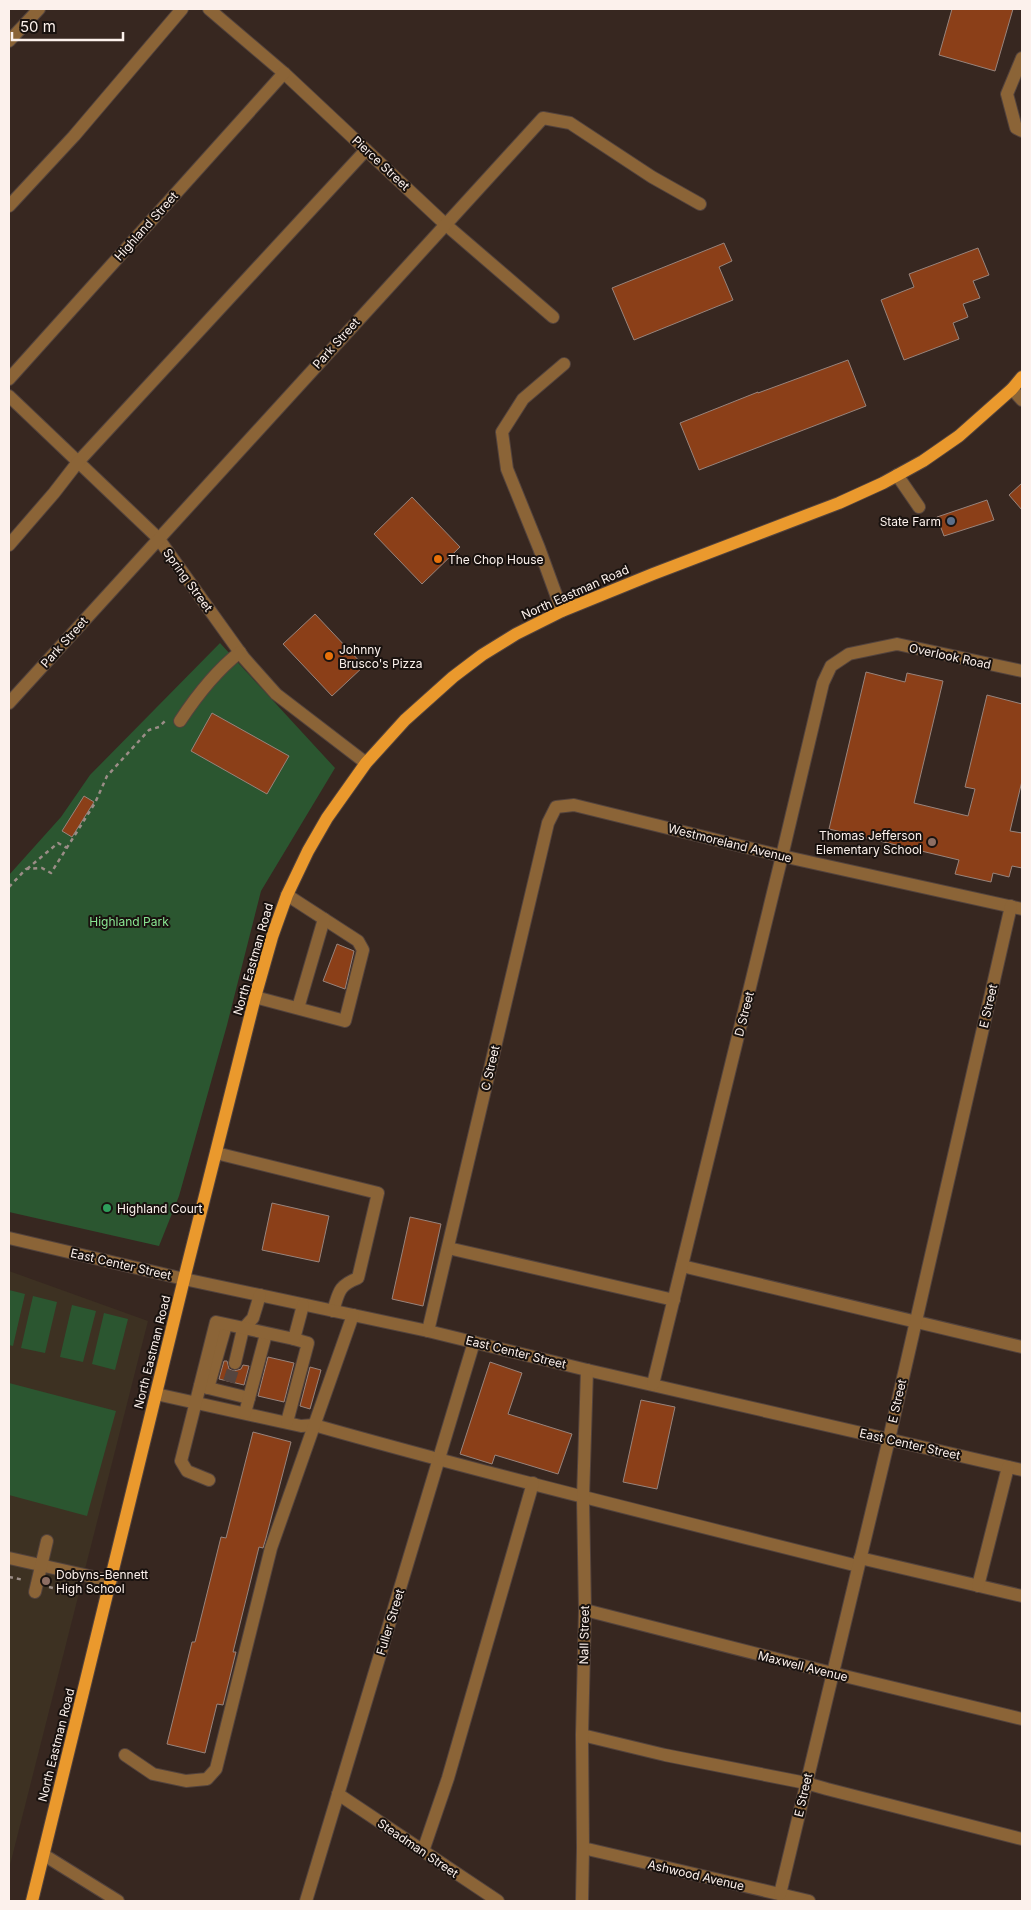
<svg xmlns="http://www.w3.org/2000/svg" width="1031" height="1910" viewBox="0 0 1031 1910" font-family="Inter,sans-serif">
  <rect width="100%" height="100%" fill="#372720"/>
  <!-- education -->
  <polygon fill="#3d3122" points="9,1271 148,1321 9,1869"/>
  <!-- green -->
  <g fill="#2b5630">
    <polygon points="220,643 335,768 261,891 227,1025 179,1196 159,1246 9,1212 9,875 61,817 90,775"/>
    <polygon points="9,1290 25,1294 13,1346 9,1345"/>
    <polygon points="33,1296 57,1302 45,1353 21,1348"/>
    <polygon points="72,1305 96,1311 83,1362 60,1357"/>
    <polygon points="104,1313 128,1319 115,1370 92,1364"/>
    <polygon points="9,1383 116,1411 87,1516 9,1495"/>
  </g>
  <!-- building -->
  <g fill="#8b3f18" stroke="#98847c">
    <polygon points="952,9 1013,9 995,71 939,55"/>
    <polygon points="724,243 732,261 719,267 733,300 634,340 612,288"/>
    <polygon points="978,248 989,275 973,281 980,298 963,304 968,317 953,323 959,339 904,360 881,300 914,287 909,274"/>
    <polygon points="848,360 866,406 699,470 680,423 758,392 758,393"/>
    <polygon points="1022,483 1022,510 1009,495"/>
    <polygon points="412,497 460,547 422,584 374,534"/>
    <polygon points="987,500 994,520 944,536 937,517"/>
    <polygon points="315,614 364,666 332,696 283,644"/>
    <polygon points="866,672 905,682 907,673 943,681 914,803 968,816 975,789 965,787 987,695 1022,704 1022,781 1010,831 1022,833 1022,868 1012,866 1009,877 993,873 991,882 955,874 959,860 829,829"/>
    <polygon points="212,713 289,756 267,794 191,751"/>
    <polygon points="84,796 94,802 72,837 62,831"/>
    <polygon points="337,944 354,951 345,989 323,981"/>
    <polygon points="272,1203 329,1216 319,1262 262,1250"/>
    <polygon points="410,1217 441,1224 423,1306 392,1299"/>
    <polygon points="268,1357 294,1363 284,1402 258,1396"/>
    <polygon points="224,1361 227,1361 229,1369 234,1371 241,1369 243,1365 249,1366 244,1385 219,1379"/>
    <polygon points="490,1362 522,1373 508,1414 572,1434 558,1474 495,1455 492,1464 460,1454"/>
    <polygon points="310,1367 321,1370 310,1409 300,1406"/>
    <polygon points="641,1400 675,1407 657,1489 623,1482"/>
    <polygon points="253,1432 291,1442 266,1538 263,1548 259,1547 233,1652 236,1652 223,1705 217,1704 205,1753 167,1744 192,1642 195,1642 221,1537 226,1538"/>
  </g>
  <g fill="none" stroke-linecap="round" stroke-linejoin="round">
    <!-- minor-tunnel -->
    <polyline stroke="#55453f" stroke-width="12" stroke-dasharray="12 6" stroke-linecap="butt" points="229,1382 235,1363"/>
    <defs>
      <g id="minor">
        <polyline points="209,9 284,73 445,224 553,317"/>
        <polyline points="9,41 39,9"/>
        <polyline points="1022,58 1007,94 1016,128 1022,131"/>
        <polyline points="9,206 74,136 182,9"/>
        <polyline points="9,379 284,73"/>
        <polyline points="1012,389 1022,400"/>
        <polyline points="9,396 158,538 244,658 276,694 366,763"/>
        <polyline points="897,475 919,507"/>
        <polyline points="9,545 54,493 78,462 366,150"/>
        <polyline points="562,611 539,548 507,469 502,432 523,399 564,364"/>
        <polyline points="9,703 543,118 570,123 652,177 700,204"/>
        <path d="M180,721C197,695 216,671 240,652"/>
        <polyline points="255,997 345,1021 363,950 358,941 287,895"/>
        <polyline points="298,1008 324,919"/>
        <path d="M216,1153L378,1193L358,1278C338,1286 339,1292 333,1311"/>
        <polyline points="9,1238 184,1279 428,1331 587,1370 1022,1470"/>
        <polyline points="448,1248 674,1300"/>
        <polyline points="682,1266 1022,1347"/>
        <polyline points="428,1331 548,823 556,807 574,805 782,856 1022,909"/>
        <polyline points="235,1363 243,1329 253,1318 260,1295"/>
        <polyline points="653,1384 782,856 823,683 831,666 849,654 897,644 1022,671"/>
        <polyline points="200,1386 249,1398"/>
        <polyline points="208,1388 226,1325"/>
        <path d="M156,1394L301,1426L314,1425C494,1476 676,1520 858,1566"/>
        <polyline points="245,1413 266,1334"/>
        <polyline points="287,1422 308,1343 294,1339"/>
        <polyline points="209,1480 187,1471 181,1461 216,1322 294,1339 303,1305"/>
        <polyline points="9,1558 111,1581"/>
        <polyline points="860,1558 1022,1596"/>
        <polyline points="978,1586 1008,1467"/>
        <polyline points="35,1592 47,1541"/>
        <polyline points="585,1610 832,1673 1022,1719"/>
        <polyline points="582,1735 665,1755 806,1783 827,1789 1022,1839"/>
        <polyline points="125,1755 153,1774 186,1781 207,1779 216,1769 271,1548 353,1315"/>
        <polyline points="338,1794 498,1901"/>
        <polyline points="583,1848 809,1901"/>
        <polyline points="423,1851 448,1778 533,1483"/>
        <polyline points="44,1855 118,1901"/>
        <polyline points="780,1894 889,1439 1011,906"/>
        <polyline points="306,1901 474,1342"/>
        <polyline points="582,1901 583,1848 582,1735 585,1610 583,1498 587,1370"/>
      </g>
      <polyline id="major" points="32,1901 184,1279 255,997 272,937 287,895 308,851 327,818 366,763 405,720 453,677 482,655 516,634 562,611 653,574 839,503 883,483 923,461 959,436 1012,389 1022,377"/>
    </defs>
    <!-- minor casing -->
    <use href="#minor" stroke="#53433d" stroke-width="14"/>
    <!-- major casing -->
    <use href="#major" stroke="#53433d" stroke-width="14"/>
    <!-- path -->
    <g stroke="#9b8d87" stroke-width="2.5" stroke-dasharray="4 4" stroke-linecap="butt">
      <polyline points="27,869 58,843 67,848"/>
      <polyline points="9,887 26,869 42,868 51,873 95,803 107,776 149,730 159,727 167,719"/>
      <polyline points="9,1577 24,1580"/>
      <polyline points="49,1587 79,1594"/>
    </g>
    <!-- minor -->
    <use href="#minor" stroke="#8b6437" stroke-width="12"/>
    <!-- major -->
    <use href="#major" stroke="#ea992d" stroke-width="12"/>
  </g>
  <!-- markers -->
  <circle fill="#5c6f8a" stroke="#19120f" stroke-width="2" cx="951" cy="521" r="5"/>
  <g fill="#e8710a" stroke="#19120f" stroke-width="2">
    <circle cx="438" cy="559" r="5"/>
    <circle cx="329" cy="656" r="5"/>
  </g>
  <g fill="#8d6e63" stroke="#19120f" stroke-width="2">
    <circle cx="932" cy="842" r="5"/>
    <circle cx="46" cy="1581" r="5"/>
  </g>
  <circle fill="#2e9e5b" stroke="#19120f" stroke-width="2" cx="107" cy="1208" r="5"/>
  <g text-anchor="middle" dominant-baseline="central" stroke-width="4" stroke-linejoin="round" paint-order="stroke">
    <!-- street labels -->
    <g font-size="12" fill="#fcf1ec" stroke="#19120f">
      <text transform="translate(381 163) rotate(43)">Pierce Street</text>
      <text transform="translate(146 226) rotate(-48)">Highland Street</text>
      <text transform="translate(336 343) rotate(-48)">Park Street</text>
      <text transform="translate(188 580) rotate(54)">Spring Street</text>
      <text transform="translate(575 592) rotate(-24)">North Eastman Road</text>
      <text transform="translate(64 642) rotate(-48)">Park Street</text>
      <text transform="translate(950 656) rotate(12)">Overlook Road</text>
      <text transform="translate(730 843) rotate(14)">Westmoreland Avenue</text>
      <text transform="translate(253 959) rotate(-74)">North Eastman Road</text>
      <text transform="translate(988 1006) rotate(-77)">E Street</text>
      <text transform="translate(744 1014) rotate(-76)">D Street</text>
      <text transform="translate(490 1068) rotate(-77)">C Street</text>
      <text transform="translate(121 1264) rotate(13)">East Center Street</text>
      <text transform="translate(152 1352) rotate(-76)">North Eastman Road</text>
      <text transform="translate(516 1352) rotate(14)">East Center Street</text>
      <text transform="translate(897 1401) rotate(-77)">E Street</text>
      <text transform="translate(910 1444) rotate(13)">East Center Street</text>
      <text transform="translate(390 1622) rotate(-73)">Fuller Street</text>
      <text transform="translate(584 1635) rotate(-89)">Nall Street</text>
      <text transform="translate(803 1666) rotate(14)">Maxwell Avenue</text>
      <text transform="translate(56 1745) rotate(-76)">North Eastman Road</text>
      <text transform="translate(803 1795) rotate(-77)">E Street</text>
      <text transform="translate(418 1848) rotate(34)">Steadman Street</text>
      <text transform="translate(696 1875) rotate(13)">Ashwood Avenue</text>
    </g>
    <!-- poi labels -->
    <g font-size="12" fill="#fcf1ec" stroke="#19120f" text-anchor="start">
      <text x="941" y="521" text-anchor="end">State Farm</text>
      <text x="448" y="559">The Chop House</text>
      <text x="339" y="649">Johnny<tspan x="339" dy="14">Brusco's Pizza</tspan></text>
      <text x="922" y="835" text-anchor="end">Thomas Jefferson<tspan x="922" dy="14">Elementary School</tspan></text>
      <text x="117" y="1208">Highland Court</text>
      <text x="56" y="1574">Dobyns-Bennett<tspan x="56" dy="14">High School</tspan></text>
    </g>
    <!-- park labels -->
    <g font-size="12" fill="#8ae793" stroke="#19120f">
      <text x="129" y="921">Highland Park</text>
    </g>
  </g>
  <!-- border -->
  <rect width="1031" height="1910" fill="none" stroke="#fcf1ec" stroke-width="20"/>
  <!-- scale -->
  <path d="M12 32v8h111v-8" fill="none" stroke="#fcf1ec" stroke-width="2.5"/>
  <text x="20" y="32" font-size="15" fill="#fcf1ec" stroke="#19120f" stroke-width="4" paint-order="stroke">50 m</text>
</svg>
